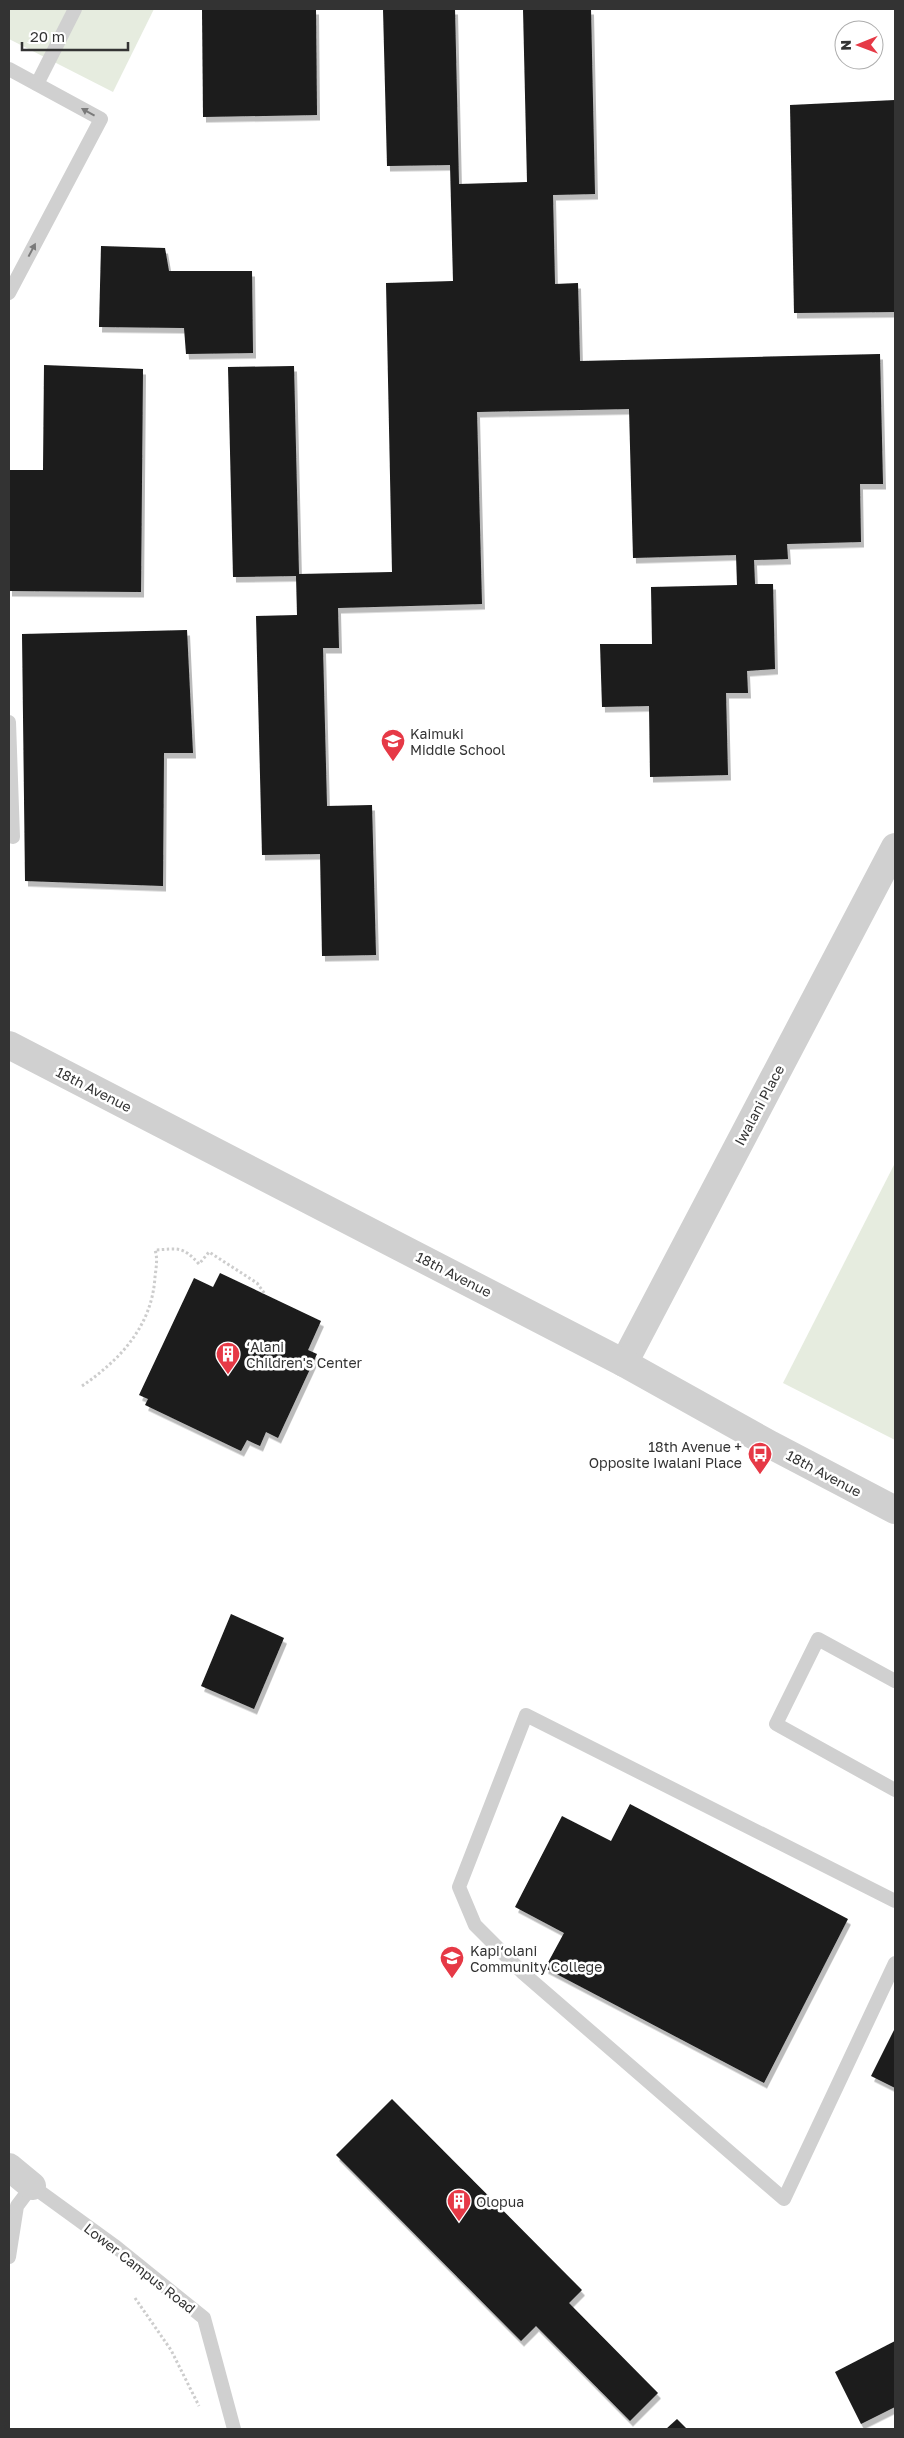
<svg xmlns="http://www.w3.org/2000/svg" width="904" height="2438" viewBox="0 0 904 2438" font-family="'Golos Text',sans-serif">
  <defs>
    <filter id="shadow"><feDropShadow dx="3" dy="5.5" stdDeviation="0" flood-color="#0004"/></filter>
  </defs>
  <rect width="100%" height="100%" fill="#fff"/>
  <!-- green -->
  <g fill="#e6ecdf">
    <polygon points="9,9 154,9 113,92 9,39"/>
    <polygon points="895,1163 895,1440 783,1383"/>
  </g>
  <!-- building -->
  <g fill="#1a1a1a" filter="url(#shadow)">
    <polygon points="202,9 316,9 317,115 203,117"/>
    <polygon points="383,9 455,9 459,184 527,182 523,9 591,9 595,194 553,195 555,284 578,283 580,361 880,354 883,484 860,484 861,542 787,544 788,559 754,560 755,584 773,584 775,669 747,671 748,693 726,693 728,775 650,777 649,706 602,707 600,644 652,644 651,587 737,585 736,555 633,558 629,409 477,412 482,604 338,608 339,648 323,648 327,806 372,805 376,955 322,956 320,854 262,855 256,616 297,615 296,576 233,577 228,367 294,366 299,574 392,572 386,283 453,281 450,165 387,166"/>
    <polygon points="895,100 895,312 794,313 790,105"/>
    <polygon points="101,246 165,248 169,271 252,271 253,353 186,354 184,328 99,327"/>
    <polygon points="44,365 143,369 141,592 9,591 9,470 43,470"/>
    <polygon points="187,630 193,753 164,753 163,886 25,881 22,634"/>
    <polygon points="220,1273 321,1321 308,1350 317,1354 278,1438 266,1432 260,1446 247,1440 241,1451 145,1405 148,1399 139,1395 194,1278 213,1287"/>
    <polygon points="231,1614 284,1638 254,1709 201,1686"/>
    <polygon points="630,1804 848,1919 764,2083 545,1968 564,1933 515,1907 562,1816 611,1841"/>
    <polygon points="895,2028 895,2088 871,2076"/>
    <polygon points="392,2099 582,2290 569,2303 658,2393 630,2421 536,2326 521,2341 336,2155"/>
    <polygon points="895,2341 895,2407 861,2424 835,2372"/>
    <polygon points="677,2419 687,2429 666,2429"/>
  </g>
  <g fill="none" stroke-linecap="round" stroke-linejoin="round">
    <!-- path -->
    <g stroke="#cdcdcd" stroke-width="3" stroke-dasharray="2.5 2.5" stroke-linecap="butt">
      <path d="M82,1386C120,1360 152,1326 155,1277C156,1268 158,1259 155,1250C178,1249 182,1245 199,1264L209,1252L257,1283L265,1294"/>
      <polyline points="135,2298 171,2350 199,2406"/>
    </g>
    <!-- service -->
    <g stroke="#d0d0d0" stroke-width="14">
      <polyline points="9,69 101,119 9,293"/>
      <polyline points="37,84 75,9"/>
      <polyline points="9,722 13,837"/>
      <polyline points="895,1681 818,1639 776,1724 895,1790"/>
      <polyline points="895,1901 526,1715 459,1887 475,1925 523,1973 784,2199 895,1963"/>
      <polyline points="9,2257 17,2206 32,2186 116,2247 204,2318 234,2429"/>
    </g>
    <!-- minor -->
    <g stroke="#d0d0d0" stroke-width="28">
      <polyline points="624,1363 895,847"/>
      <polyline points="9,2167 32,2186"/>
    </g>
    <!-- tertiary -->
    <polyline stroke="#d0d0d0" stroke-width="28" points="9,1045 624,1363 771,1445 895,1510"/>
  </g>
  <!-- one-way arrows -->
  <defs><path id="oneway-solid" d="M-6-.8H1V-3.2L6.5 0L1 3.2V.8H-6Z" transform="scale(1.25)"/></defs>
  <g fill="#7a7a7a">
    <use href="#oneway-solid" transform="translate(88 112) rotate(-151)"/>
    <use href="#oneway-solid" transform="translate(32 250) rotate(-62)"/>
  </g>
  <!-- icons -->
  <defs>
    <symbol id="school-pin" viewBox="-11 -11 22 30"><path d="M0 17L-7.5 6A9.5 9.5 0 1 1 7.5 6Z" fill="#e63946" stroke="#fff"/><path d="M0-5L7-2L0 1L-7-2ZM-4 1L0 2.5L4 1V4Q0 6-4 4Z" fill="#fff"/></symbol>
    <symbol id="building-pin" viewBox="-11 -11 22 30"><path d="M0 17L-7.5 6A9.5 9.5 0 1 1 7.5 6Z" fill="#e63946" stroke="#fff"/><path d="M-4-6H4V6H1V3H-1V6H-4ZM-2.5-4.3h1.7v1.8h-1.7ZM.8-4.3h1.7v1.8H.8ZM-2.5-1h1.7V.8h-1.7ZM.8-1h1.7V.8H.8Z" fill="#fff"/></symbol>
    <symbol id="bus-pin" viewBox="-11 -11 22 30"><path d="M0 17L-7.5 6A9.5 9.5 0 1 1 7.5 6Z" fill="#e63946" stroke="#fff"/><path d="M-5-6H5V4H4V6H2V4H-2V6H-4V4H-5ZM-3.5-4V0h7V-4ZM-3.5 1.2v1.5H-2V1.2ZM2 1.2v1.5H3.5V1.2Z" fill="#fff"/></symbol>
    <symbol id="university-pin" viewBox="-11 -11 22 30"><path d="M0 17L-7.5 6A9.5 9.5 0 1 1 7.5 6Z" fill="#e63946" stroke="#fff"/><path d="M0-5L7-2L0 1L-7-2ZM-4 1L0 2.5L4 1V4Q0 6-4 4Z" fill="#fff"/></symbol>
  </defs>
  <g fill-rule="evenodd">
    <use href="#school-pin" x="379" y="727" width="28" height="38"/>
    <use href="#building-pin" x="214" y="1340" width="28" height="38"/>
    <use href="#bus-pin" x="746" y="1440" width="28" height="38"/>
    <use href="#university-pin" x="438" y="1944" width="28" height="38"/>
    <use href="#building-pin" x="445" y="2187" width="28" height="38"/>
  </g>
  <g text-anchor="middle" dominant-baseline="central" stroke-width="5" stroke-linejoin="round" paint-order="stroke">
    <!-- poi labels -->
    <g font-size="14" fill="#333" stroke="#fff" text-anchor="start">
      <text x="410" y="733">Kaimuki<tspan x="410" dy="16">Middle School</tspan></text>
      <text x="246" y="1346">‘Alani<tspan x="246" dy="16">Children's Center</tspan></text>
      <text x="742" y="1446" text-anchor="end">18th Avenue +<tspan x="742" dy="16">Opposite Iwalani Place</tspan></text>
      <text x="470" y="1950">Kapi‘olani<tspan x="470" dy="16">Community College</tspan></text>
      <text x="476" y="2201">Olopua</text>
    </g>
    <!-- street labels -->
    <g font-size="14" fill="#333" stroke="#fff">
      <text transform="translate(94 1089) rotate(27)">18th Avenue</text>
      <text transform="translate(759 1105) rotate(-62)">Iwalani Place</text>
      <text transform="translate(454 1274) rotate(27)">18th Avenue</text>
      <text transform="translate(824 1473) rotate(28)">18th Avenue</text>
      <text transform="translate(140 2268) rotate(38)">Lower Campus Road</text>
    </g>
  </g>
  <!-- border -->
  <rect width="904" height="2438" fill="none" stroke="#333333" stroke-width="20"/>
  <!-- north arrow -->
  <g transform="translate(859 45) rotate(269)"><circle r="24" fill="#ffffff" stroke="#adadad"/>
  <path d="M0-4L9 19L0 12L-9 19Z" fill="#e63946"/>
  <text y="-8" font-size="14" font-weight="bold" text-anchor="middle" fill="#333333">N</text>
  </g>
  <!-- scale -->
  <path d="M22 42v8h106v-8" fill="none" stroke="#333333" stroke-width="2.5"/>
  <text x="30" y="42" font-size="15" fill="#333333" stroke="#ffffff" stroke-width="4" paint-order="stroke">20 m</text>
</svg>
